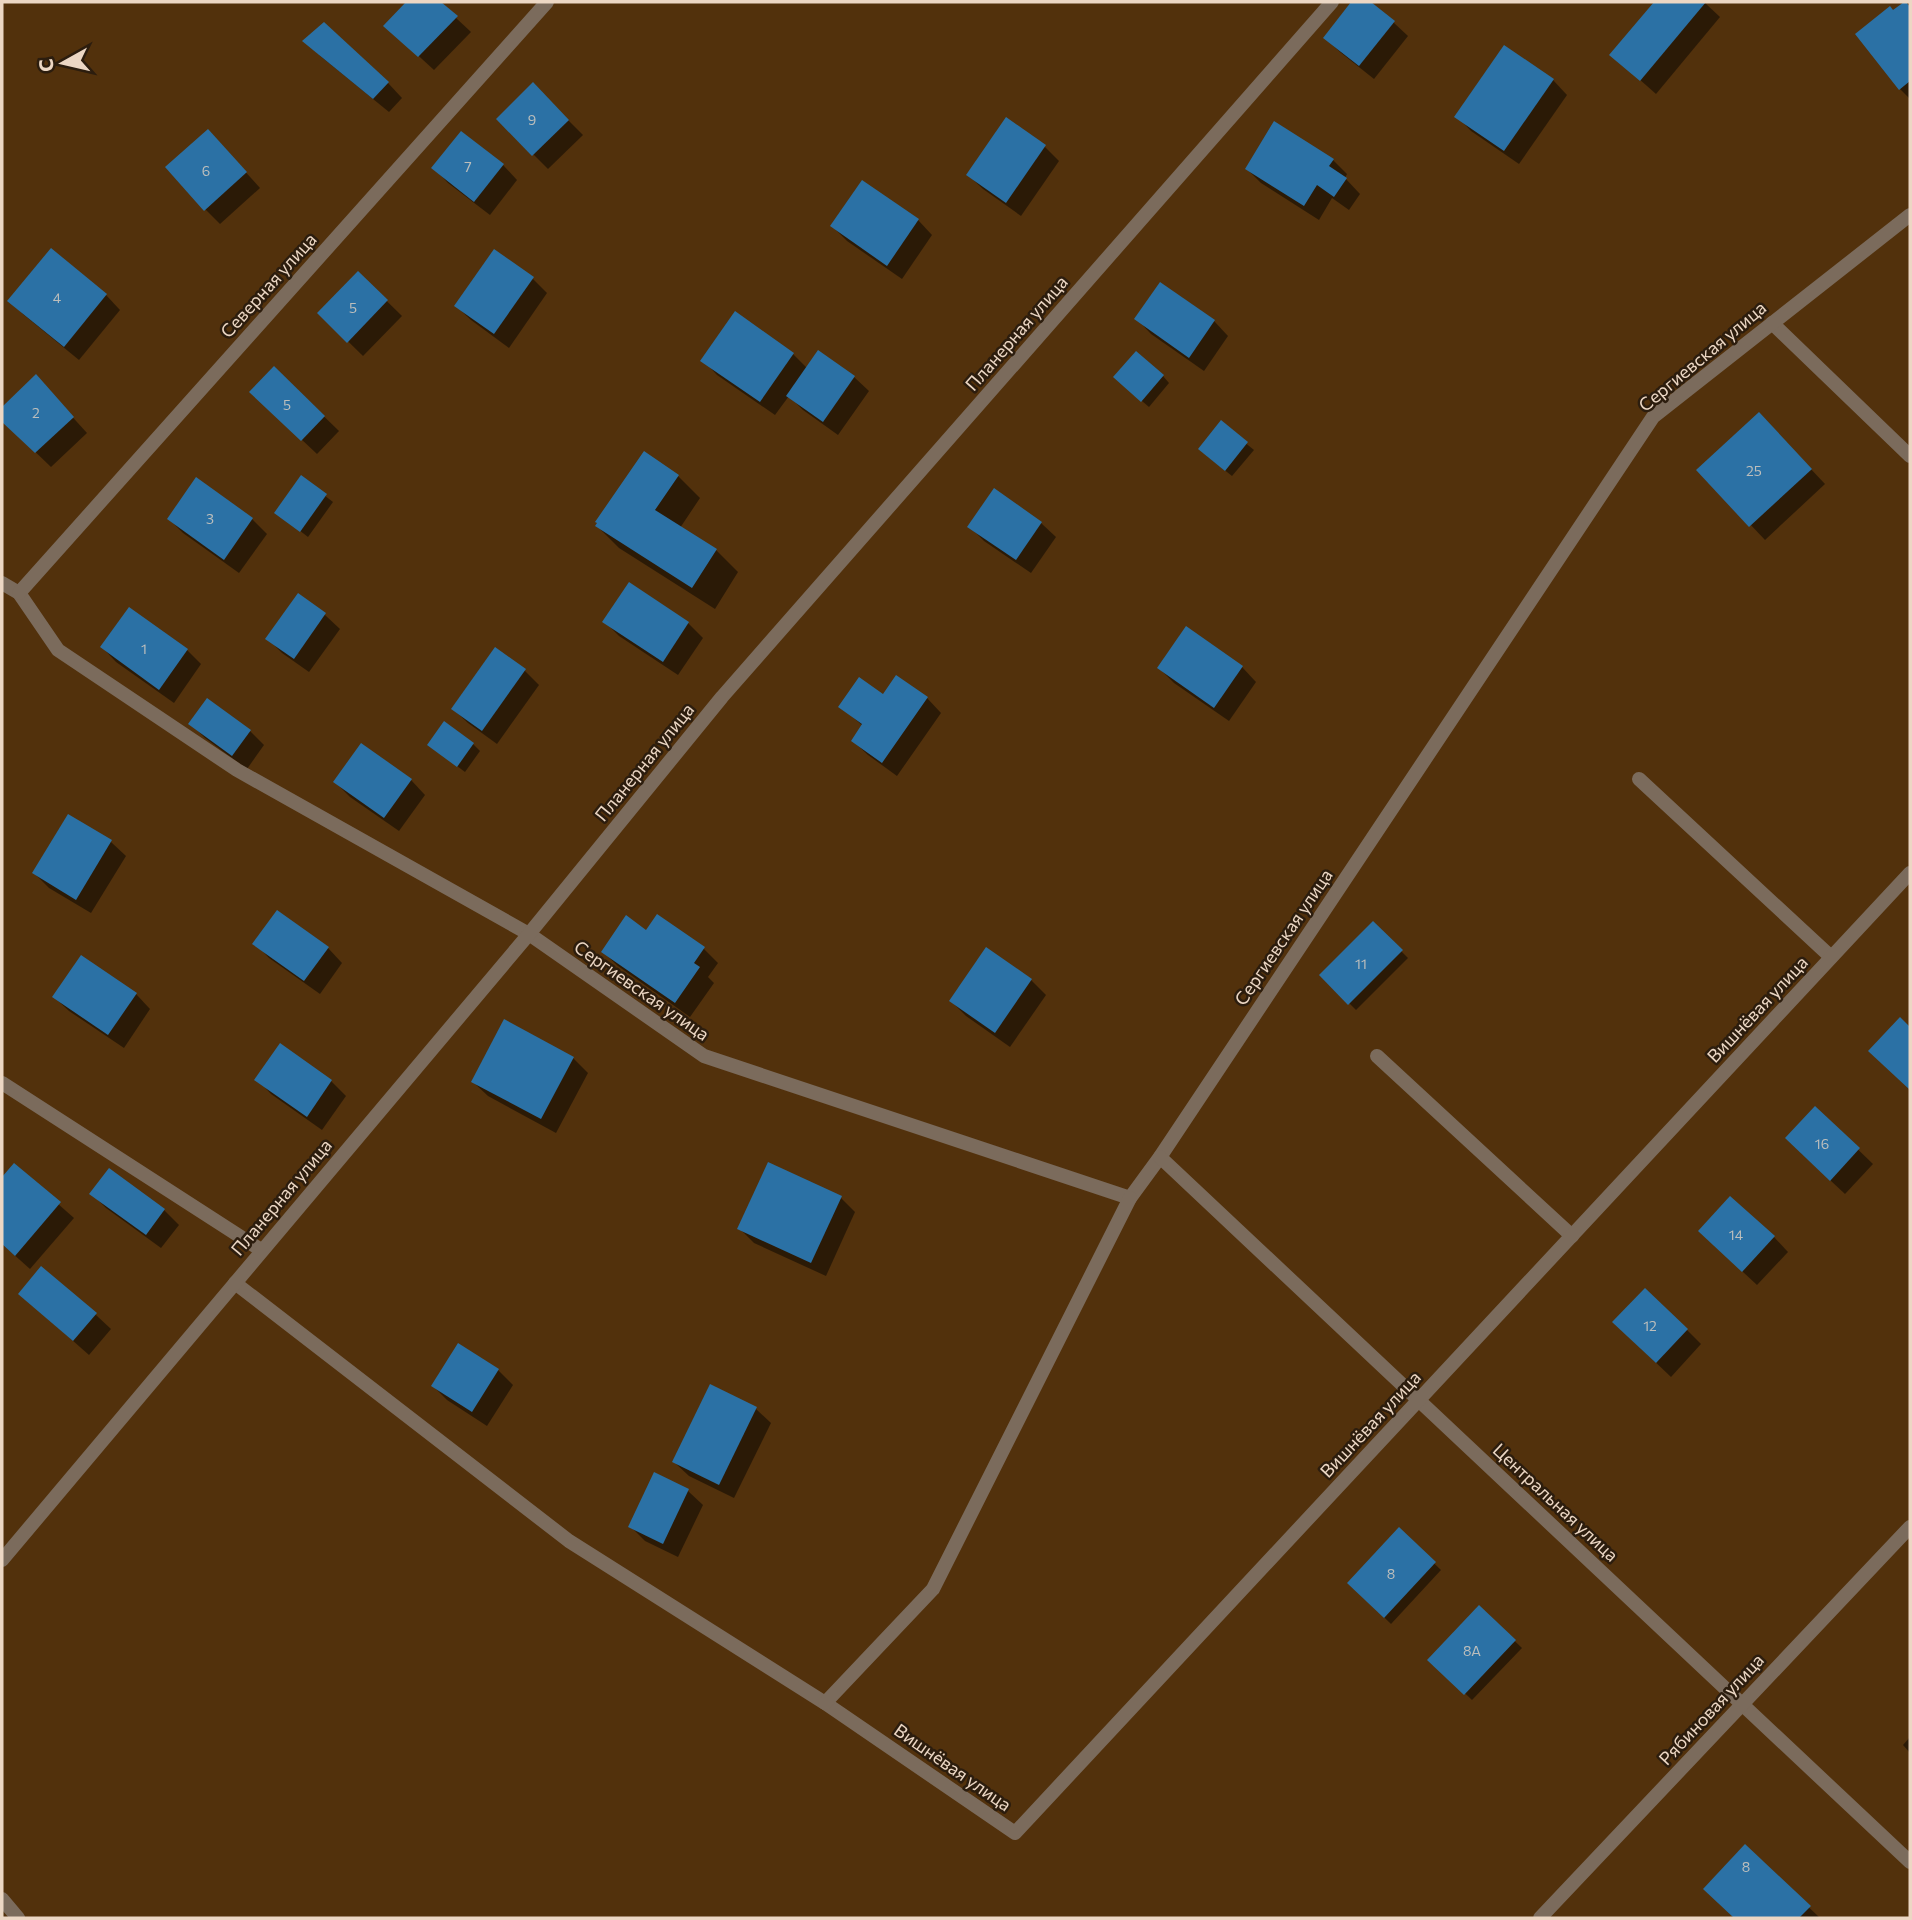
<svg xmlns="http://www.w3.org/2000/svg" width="1912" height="1920" viewBox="0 0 1912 1920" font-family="Commissioner,sans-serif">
  <rect width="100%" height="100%" fill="#52310c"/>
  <!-- shadow -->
  <g fill="#0007">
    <polygon points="408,2 439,2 471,32 434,70 386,26"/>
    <polygon points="1354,2 1368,2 1393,22 1408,36 1374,79 1340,52 1325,38"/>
    <polygon points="1657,2 1704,2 1720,17 1656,94 1612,55"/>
    <polygon points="1905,3 1910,8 1910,99 1900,89 1893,12"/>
    <polygon points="319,55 388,83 402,98 389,112"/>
    <polygon points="1553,80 1567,95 1519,164 1471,131 1457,116"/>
    <polygon points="533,85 583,135 548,169 498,119"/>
    <polygon points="222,146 260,188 220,224 205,209"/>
    <polygon points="1045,147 1059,161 1021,216 983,189 968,175"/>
    <polygon points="1333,160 1347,174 1345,178 1360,194 1349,210 1332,198 1319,220 1261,183 1247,169"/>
    <polygon points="503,165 517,180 490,215 448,183 434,168"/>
    <polygon points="918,220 932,235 902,279 847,241 832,226"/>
    <polygon points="358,273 402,316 363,356 319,313"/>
    <polygon points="533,279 547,293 509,348 471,320 456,306"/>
    <polygon points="106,295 120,310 79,360 24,315 9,301"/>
    <polygon points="735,314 793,354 807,368 854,377 869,391 838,435 803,410 789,396 775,415 717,375 703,360"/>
    <polygon points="1137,319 1214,321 1228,336 1204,371 1151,334"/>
    <polygon points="274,368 339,431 317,454 266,406"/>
    <polygon points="1163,376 1169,383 1149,407 1122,384"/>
    <polygon points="36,377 87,433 51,467 2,420 2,410"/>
    <polygon points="1221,423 1254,450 1232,476 1207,456"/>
    <polygon points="1773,429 1825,484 1765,540 1699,470"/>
    <polygon points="678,476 700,498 680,528 716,550 738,572 715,609 619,548 597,526"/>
    <polygon points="302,478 333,502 308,537 277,513"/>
    <polygon points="169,519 252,519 267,534 239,573 183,533"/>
    <polygon points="1041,523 1056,537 1031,573 984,541 970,527"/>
    <polygon points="299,596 325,615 340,629 309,672 282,653 268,639"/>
    <polygon points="605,622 688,623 703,638 678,675 619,636"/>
    <polygon points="102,647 187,650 201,664 174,703 116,662"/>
    <polygon points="495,650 525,671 539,685 497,744 468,723 453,709"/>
    <polygon points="1242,667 1256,682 1229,721 1174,683 1159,668"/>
    <polygon points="883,696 927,698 941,713 897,776 868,755 853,741 863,726 841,707"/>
    <polygon points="191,724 250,731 264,745 247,769 205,738"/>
    <polygon points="473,744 480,751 465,772 429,745"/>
    <polygon points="411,780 425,795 399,831 350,797 335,782"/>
    <polygon points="68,816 111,842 126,856 91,913 49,888 34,873"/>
    <polygon points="1373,923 1408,958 1356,1010 1321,975"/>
    <polygon points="255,943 328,948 342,963 320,994 269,958"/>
    <polygon points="704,949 718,963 708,977 714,983 690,1017 618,966 603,952"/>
    <polygon points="1031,980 1046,995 1010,1047 966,1016 951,1001"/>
    <polygon points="136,994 150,1009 124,1048 69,1011 54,997"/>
    <polygon points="280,1046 331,1081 346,1096 322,1130 271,1094 257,1079"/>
    <polygon points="573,1058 588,1073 556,1133 488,1096 473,1082"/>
    <polygon points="1815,1108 1873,1164 1845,1194 1801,1153"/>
    <polygon points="14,1165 74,1218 30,1269 2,1244 2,1180"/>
    <polygon points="92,1194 164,1210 179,1225 161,1248 106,1208"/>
    <polygon points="841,1198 855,1212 826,1276 754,1243 739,1228"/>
    <polygon points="1774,1237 1788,1252 1757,1285 1715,1246"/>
    <polygon points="41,1268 96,1315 111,1329 89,1355 20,1294"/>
    <polygon points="1687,1330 1701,1344 1671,1377 1629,1337"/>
    <polygon points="459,1345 498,1370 513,1385 487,1426 447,1400 433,1386"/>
    <polygon points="756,1409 771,1423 734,1498 689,1476 674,1462"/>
    <polygon points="655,1475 688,1491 703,1505 678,1557 645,1541 630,1526"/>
    <polygon points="1399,1530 1441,1570 1391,1624 1349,1583"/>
    <polygon points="1480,1608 1522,1648 1472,1700 1430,1660"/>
    <polygon points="1910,1737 1910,1753 1903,1745"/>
    <polygon points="1745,1846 1820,1918 1735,1918 1705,1889"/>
  </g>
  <!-- building -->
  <g fill="#2b71a5">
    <polygon points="406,2 441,2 458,16 418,57 383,26"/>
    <polygon points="1351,2 1371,2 1395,21 1359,66 1323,38"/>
    <polygon points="1654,2 1706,2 1640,81 1609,55"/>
    <polygon points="1904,2 1906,2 1910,7 1910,81 1899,90 1855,34 1890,6 1893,10"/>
    <polygon points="324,22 389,82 373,99 302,41"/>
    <polygon points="1504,45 1554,79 1504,151 1454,117"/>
    <polygon points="533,82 569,120 532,156 496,119"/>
    <polygon points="1006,117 1046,145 1006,203 966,175"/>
    <polygon points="1274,121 1334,159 1329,166 1347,178 1334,197 1317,185 1304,206 1245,169"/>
    <polygon points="208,129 247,172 204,211 165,167"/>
    <polygon points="461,131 504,164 474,202 431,168"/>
    <polygon points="862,180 919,219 887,266 830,226"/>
    <polygon points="51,248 107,294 64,347 7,301"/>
    <polygon points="494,249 534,277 494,334 454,306"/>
    <polygon points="358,271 388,300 347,343 317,313"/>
    <polygon points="1160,282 1215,320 1189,358 1134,319"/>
    <polygon points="735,311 794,353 760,402 700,361"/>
    <polygon points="818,350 855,376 823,422 786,396"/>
    <polygon points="1136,351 1164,375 1141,402 1113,377"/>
    <polygon points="274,366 325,416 301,441 249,392"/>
    <polygon points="36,374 74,417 35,453 2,422 2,407"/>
    <polygon points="1759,412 1812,469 1749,527 1696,470"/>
    <polygon points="1221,420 1248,442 1225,471 1198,449"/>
    <polygon points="644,451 679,475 655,510 717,549 692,588 595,526 597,523 595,522"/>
    <polygon points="301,475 327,494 300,532 274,513"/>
    <polygon points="196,477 253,518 224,560 167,519"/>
    <polygon points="994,488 1042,522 1016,560 967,527"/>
    <polygon points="629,582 689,622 663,662 602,622"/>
    <polygon points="298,593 326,613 294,659 265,639"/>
    <polygon points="129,607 188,649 159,690 100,647"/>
    <polygon points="1186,626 1243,666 1214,708 1157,668"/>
    <polygon points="495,647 526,669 482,731 451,709"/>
    <polygon points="896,675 928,697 882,763 851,741 862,724 838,707 859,677 883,694"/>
    <polygon points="207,698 251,730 232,756 188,724"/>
    <polygon points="444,721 474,743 457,767 427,745"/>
    <polygon points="361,743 412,779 384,818 333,782"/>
    <polygon points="68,814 112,840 76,900 32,873"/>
    <polygon points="277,910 329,947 304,981 252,944"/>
    <polygon points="657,914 705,947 694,963 700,967 675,1003 601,952 626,915 646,930"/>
    <polygon points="1373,921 1403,950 1348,1005 1319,975"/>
    <polygon points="986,947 1032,979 995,1033 949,1001"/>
    <polygon points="81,955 137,993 108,1035 52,997"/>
    <polygon points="1900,1017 1910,1027 1910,1090 1868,1051"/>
    <polygon points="504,1019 574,1057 541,1119 471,1082"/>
    <polygon points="280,1043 332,1080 307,1117 254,1080"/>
    <polygon points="1815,1106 1860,1148 1830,1181 1785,1138"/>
    <polygon points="768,1162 842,1196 811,1263 737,1229"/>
    <polygon points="14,1163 61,1202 15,1256 2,1244 2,1177"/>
    <polygon points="109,1168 165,1209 146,1235 89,1194"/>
    <polygon points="1730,1196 1775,1236 1742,1272 1698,1231"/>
    <polygon points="41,1266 97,1313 73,1341 18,1294"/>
    <polygon points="1645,1288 1688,1329 1656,1363 1612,1322"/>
    <polygon points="458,1343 499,1369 472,1412 431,1386"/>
    <polygon points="710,1384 757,1407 719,1485 672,1462"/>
    <polygon points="654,1472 689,1489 663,1544 628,1527"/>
    <polygon points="1399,1527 1436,1562 1384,1618 1347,1583"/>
    <polygon points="1479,1605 1516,1640 1464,1695 1427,1660"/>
    <polygon points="1745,1844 1811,1906 1799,1918 1734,1918 1703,1889"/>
  </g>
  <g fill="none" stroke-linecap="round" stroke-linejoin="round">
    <!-- lane -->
    <polyline stroke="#7b6b5c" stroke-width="14" points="2,1899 18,1918"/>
    <!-- street -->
    <g stroke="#7b6b5c" stroke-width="14">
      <polyline points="1772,323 1910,456"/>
      <polyline points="2,583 19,593 58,650 237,770 529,934 704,1056 1130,1198 1160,1157 1653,417 1910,215"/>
      <polyline points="19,593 547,2"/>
      <polyline points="1639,779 1831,957"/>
      <polyline points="1377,1056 1572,1236"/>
      <polyline points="2,1083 261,1250"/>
      <polyline points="1160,1157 1910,1862"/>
      <polyline points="235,1283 569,1541 825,1703 1015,1833 1910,873"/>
      <polyline points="2,1560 529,934 722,697 1332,2"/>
      <polyline points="825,1703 933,1589 1130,1198"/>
      <polyline points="1540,1918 1910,1527"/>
    </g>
  </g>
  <g text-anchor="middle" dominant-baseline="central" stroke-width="5" stroke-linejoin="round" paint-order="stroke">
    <!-- number labels -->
    <g font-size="14" fill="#bcbebc">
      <text x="532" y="119">9</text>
      <text x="468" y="166">7</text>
      <text x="206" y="170">6</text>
      <text x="57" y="297">4</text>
      <text x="353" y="307">5</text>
      <text x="287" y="404">5</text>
      <text x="36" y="412">2</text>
      <text x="1754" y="470">25</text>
      <text x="210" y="518">3</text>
      <text x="144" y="648">1</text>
      <text x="1361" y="963">11</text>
      <text x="1822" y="1143">16</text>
      <text x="1736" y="1234">14</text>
      <text x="1650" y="1325">12</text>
      <text x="1391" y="1573">8</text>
      <text x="1472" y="1650">8А</text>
      <text x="1746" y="1866">8</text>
    </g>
    <!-- street labels -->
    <g font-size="18" fill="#ecd7c4" stroke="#2c1d0e">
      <text transform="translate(268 285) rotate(-48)">Северная улица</text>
      <text transform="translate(1016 333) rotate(-49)">Планерная улица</text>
      <text transform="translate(1702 356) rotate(-40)">Сергиевская улица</text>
      <text transform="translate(644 762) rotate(-51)">Планерная улица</text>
      <text transform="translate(1283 937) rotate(-56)">Сергиевская улица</text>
      <text transform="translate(642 990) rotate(35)">Сергиевская улица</text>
      <text transform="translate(1757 1009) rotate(-47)">Вишнёвая улица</text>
      <text transform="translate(281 1197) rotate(-50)">Планерная улица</text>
      <text transform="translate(1370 1424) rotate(-47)">Вишнёвая улица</text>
      <text transform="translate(1556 1502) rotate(43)">Центральная улица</text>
      <text transform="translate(1711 1709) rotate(-47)">Рябиновая улица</text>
      <text transform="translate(953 1767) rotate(35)">Вишнёвая улица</text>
    </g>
  </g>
  <!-- border -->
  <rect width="1912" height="1920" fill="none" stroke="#ecd7c4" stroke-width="7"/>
  <!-- north arrow -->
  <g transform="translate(63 63) rotate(262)" stroke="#2c1d0e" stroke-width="5" paint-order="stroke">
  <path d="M0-5L12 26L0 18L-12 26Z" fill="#ecd7c4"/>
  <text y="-10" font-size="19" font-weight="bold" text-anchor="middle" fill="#ecd7c4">С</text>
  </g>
</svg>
